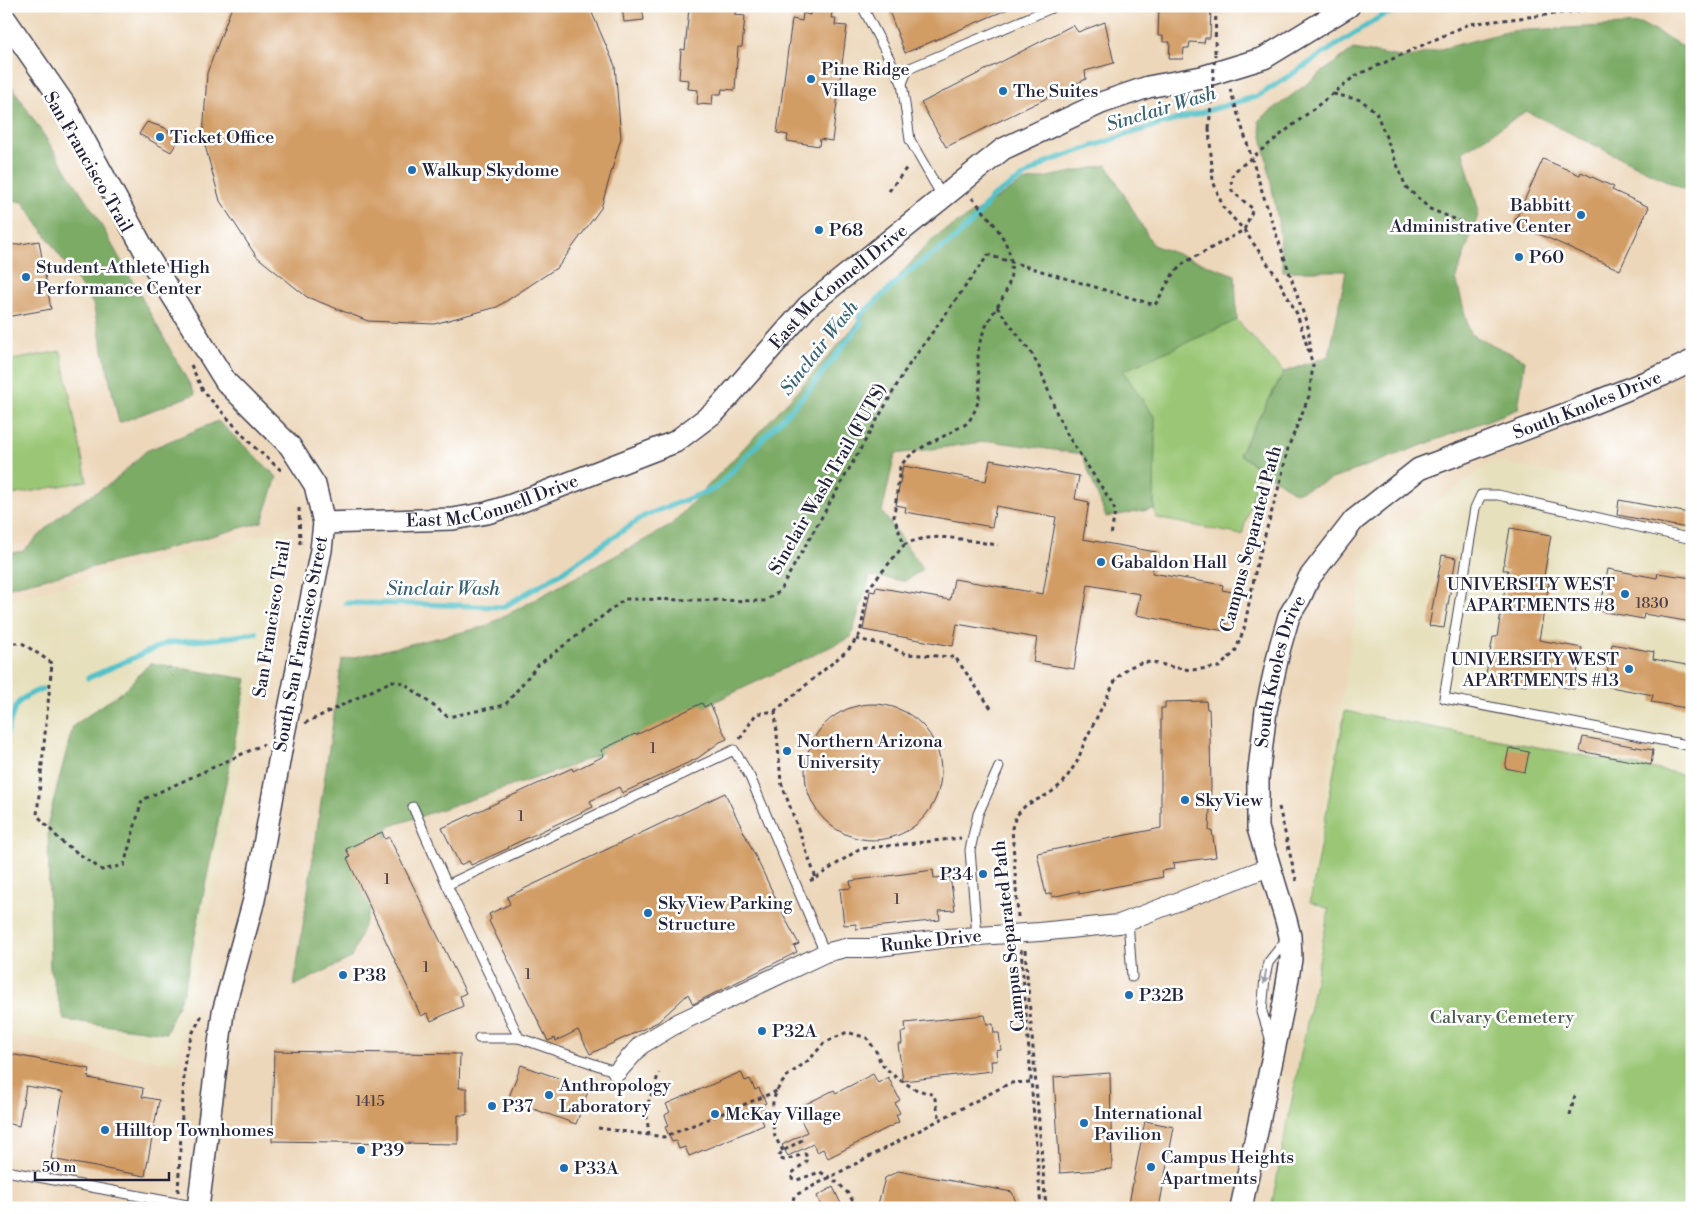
<svg xmlns="http://www.w3.org/2000/svg" width="1698" height="1214" viewBox="0 0 1698 1214" font-family="'Libre Bodoni',serif">
  <rect width="100%" height="100%" fill="#fff"/>
  <filter id="ink" filterUnits="userSpaceOnUse"><feTurbulence type="fractalNoise" baseFrequency=".02" numOctaves="2"/><feDisplacementMap in="SourceGraphic" scale="10" xChannelSelector="R" yChannelSelector="G"/><feConvolveMatrix kernelMatrix="1 2 1 2 8 2 1 2 1" color-interpolation-filters="sRGB"/></filter>
  <filter id="wash" filterUnits="userSpaceOnUse"><feTurbulence type="fractalNoise" baseFrequency=".0096" numOctaves="4" result="noise"/><feDisplacementMap in="SourceGraphic" scale="20" xChannelSelector="R" yChannelSelector="G"/><feGaussianBlur stdDeviation="1.12" result="paint"/><feColorMatrix in="noise" values="0 0 0 0 0 0 0 0 0 0 0 0 0 0 0 0 0 1.4 0 .05"/><feComposite in="paint" operator="in"/></filter>
  <g filter="url(#wash)">
    <rect width="100%" height="100%" fill="#e7e0bd"/>
    <!-- built -->
    <polygon fill="#ecd7ba" points="6,6 1692,6 1692,500 1492,461 1366,554 1307,901 1326,912 1269,1208 6,1208 6,1032 177,1064 289,527 6,601"/>
    <!-- green -->
    <g fill="#9ac674" stroke="#5e7458">
      <polygon points="1237,320 1284,372 1239,454 1260,469 1242,535 1156,518 1154,509 1155,418 1122,371"/>
      <polygon points="61,351 87,481 6,496 6,361"/>
      <polygon points="1345,711 1692,776 1692,1208 1271,1208 1329,909 1310,902"/>
    </g>
    <!-- forest -->
    <g fill="#7bab66" stroke="#4e6650">
      <polygon points="1642,24 1692,51 1692,191 1687,191 1526,111 1463,152 1479,212 1456,278 1470,334 1525,360 1518,409 1295,493 1239,454 1284,372 1329,356 1346,271 1283,271 1278,220 1259,120 1353,49 1406,58 1510,31"/>
      <polygon points="6,77 95,214 195,394 119,423 93,304 23,202 6,199"/>
      <polygon points="1107,165 1153,245 1235,275 1237,320 1123,371 1155,418 1154,509 1106,517 1082,454 991,441 895,454 882,512 923,569 905,581 870,576 851,637 640,737 566,768 388,827 379,888 351,958 294,986 342,660 484,627 670,526 792,397 932,239 1023,182"/>
      <polygon points="218,421 277,477 262,522 155,552 6,588 6,554 23,551 64,512 113,482 146,451"/>
      <polygon points="150,663 247,679 184,990 166,1033 64,1020 50,969 48,822 73,726 127,688"/>
    </g>
    <g fill="none" stroke-linecap="round" stroke-linejoin="round">
      <!-- stream -->
      <g stroke="#53c1c8" stroke-width="5.5">
        <polyline points="346,603 422,604 503,607 558,575 644,516 716,488 809,390 861,323 859,317 865,311 908,272 952,241 976,218 992,197 1047,162 1134,132 1258,96 1383,15 1414,6"/>
        <polyline points="88,678 167,643 217,639 256,633"/>
        <path d="M6,735C15,708 12,700 42,689"/>
      </g>
    </g>
    <g id="blocks">
      <!-- building -->
      <g fill="#d29c65">
        <polygon points="234,6 589,6 615,66 621,138 601,208 558,267 497,307 434,324 368,321 307,297 256,256 220,201 203,138 207,73 230,12"/>
        <polygon points="622,6 642,6 644,20 624,22"/>
        <polygon points="703,6 736,6 735,15 745,16 742,47 738,47 735,90 722,89 721,94 713,94 712,105 697,104 698,90 688,89 689,80 679,79 681,49 685,50 689,8 703,9"/>
        <polygon points="812,6 833,6 831,18 836,18 835,25 847,26 832,141 820,139 819,146 787,141 788,135 777,133 792,19 802,21 803,13 810,15"/>
        <polygon points="887,6 1015,6 905,53"/>
        <polygon points="1159,6 1211,6 1210,38 1205,38 1204,43 1190,42 1189,48 1184,48 1183,59 1169,59 1170,42 1163,42 1163,36 1158,36"/>
        <polygon points="1105,22 1114,63 1085,71 1086,79 946,147 921,103 1073,25 1078,32"/>
        <polygon points="147,122 165,128 178,141 171,152 139,134"/>
        <polygon points="1543,159 1580,175 1581,172 1614,187 1612,190 1649,207 1620,270 1514,223"/>
        <polygon points="6,241 15,245 39,241 51,309 6,317"/>
        <polygon points="990,460 1079,476 1075,499 1089,502 1083,539 1156,552 1152,573 1223,585 1222,590 1232,592 1225,631 1136,615 1140,594 1088,585 1074,669 1033,662 1037,638 957,624 953,646 863,630 870,591 875,592 876,587 950,600 954,579 1043,594 1056,517 996,506 992,527 905,512 906,507 896,505 903,466 986,481"/>
        <polygon points="1619,500 1689,513 1687,528 1617,515"/>
        <polygon points="1510,528 1551,535 1543,582 1549,582 1539,640 1582,648 1574,689 1527,680 1526,686 1485,679 1493,637 1497,637 1508,570 1503,570"/>
        <polygon points="1442,555 1456,558 1444,628 1429,626"/>
        <polygon points="1608,569 1657,578 1658,573 1692,578 1692,622 1644,614 1643,619 1600,611"/>
        <polygon points="1612,644 1654,652 1653,659 1692,666 1692,709 1651,702 1653,695 1605,686"/>
        <polygon points="1206,701 1207,709 1209,709 1210,737 1211,787 1209,831 1212,831 1216,857 1173,863 1174,869 1161,871 1163,877 1079,894 1079,891 1052,897 1052,893 1046,895 1037,853 1161,828 1161,708 1165,708 1165,702"/>
        <polygon points="702,703 704,707 710,704 727,739 720,742 698,758 664,774 622,793 619,787 590,801 593,807 508,847 509,848 471,865 469,861 460,865 442,828 572,768 573,771 604,756 601,750 635,734 636,735"/>
        <circle cx="873" cy="772" r="68"/>
        <polygon points="1583,737 1653,750 1651,765 1580,751"/>
        <polygon points="1509,748 1529,752 1525,772 1505,768"/>
        <polygon points="725,793 787,922 799,944 794,946 797,952 693,1004 688,994 658,1022 590,1054 578,1030 556,1041 555,1038 548,1041 489,921 491,919 489,914 510,904 507,897"/>
        <polygon points="382,832 385,839 389,837 466,993 460,996 463,1006 431,1021 427,1013 421,1016 347,858 350,857 346,849"/>
        <polygon points="933,870 934,878 950,877 955,910 939,911 940,920 856,929 856,924 844,925 840,889 851,888 850,881"/>
        <polygon points="985,1015 987,1024 993,1024 994,1033 999,1033 1001,1050 996,1051 997,1061 991,1061 992,1071 903,1081 898,1044 902,1044 901,1032 906,1032 905,1023"/>
        <polygon points="274,1051 460,1054 459,1088 467,1088 467,1115 458,1115 458,1144 272,1141"/>
        <polygon points="10,1054 90,1069 88,1078 143,1088 142,1097 159,1100 145,1176 51,1159 63,1092 26,1086 19,1126 6,1123 6,1064 8,1065"/>
        <polygon points="521,1065 589,1089 576,1124 508,1100"/>
        <polygon points="741,1072 745,1081 750,1079 755,1090 759,1088 766,1103 762,1105 765,1113 760,1115 764,1125 689,1156 685,1147 679,1149 676,1141 672,1142 665,1127 669,1126 665,1115 670,1112 666,1104"/>
        <polygon points="1110,1073 1112,1169 1060,1173 1054,1077"/>
        <polygon points="873,1074 878,1083 888,1077 900,1100 895,1103 900,1113 896,1115 899,1122 828,1158 823,1149 817,1152 813,1144 788,1156 782,1145 807,1132 801,1120 807,1117 802,1106 834,1090 836,1093"/>
        <polygon points="1145,1121 1174,1127 1159,1208 1128,1208"/>
        <polygon points="898,1171 1012,1192 1018,1208 877,1208 885,1178"/>
        <polygon points="833,1187 843,1208 822,1208 817,1196"/>
      </g>
    </g>
  </g>
  <g filter="url(#ink)">
    <use href="#blocks" fill-opacity="0" stroke="#403e4e" stroke-width="1"/>
    <g fill="none" stroke-linecap="round" stroke-linejoin="round">
      <defs>
        <g id="service">
          <polyline points="862,6 902,83 910,140 942,196"/>
          <polyline points="902,83 908,69 1056,6"/>
          <polyline points="1692,539 1498,495 1481,495 1475,508 1444,698 1692,746"/>
          <polyline points="413,807 447,885 519,1038 617,1072"/>
          <polyline points="447,885 734,750 750,777 825,953"/>
          <polyline points="1128,920 1132,977"/>
          <polyline points="977,936 970,850 978,814 999,767"/>
          <polyline points="479,1038 519,1038"/>
          <polyline points="1271,1041 1262,1012 1265,977 1268,963 1286,940"/>
          <polyline points="6,1171 198,1207"/>
        </g>
        <polyline id="minor" points="617,1072 641,1045 678,1023 825,953 845,948 871,948 948,938 1039,932 1119,924 1269,867"/>
        <g id="tertiary">
          <polyline points="6,20 65,105 147,255 226,382 290,446 315,485 324,523 321,550 284,734 254,900 223,1012 198,1208"/>
          <path id="s1" d="M324,523L453,519L487,513L512,505L675,442L716,411L808,306L1003,149L1101,103L1148,87L1202,77L1264,58L1349,6"/>
          <path id="s2" d="M1241,1208L1284,1003L1291,959L1290,936L1286,920L1258,828V778L1266,710L1280,647L1289,616L1300,598L1309,578L1354,520L1419,469L1576,410L1663,375L1692,361"/>
        </g>
      </defs>
      <!-- service casing -->
      <use href="#service" stroke="#403e4e" stroke-width="11"/>
      <!-- minor casing -->
      <use href="#minor" stroke="#403e4e" stroke-width="20"/>
      <!-- tertiary casing -->
      <use href="#tertiary" stroke="#403e4e" stroke-width="24"/>
      <!-- path -->
      <g stroke="#403e4e" stroke-width="3" stroke-dasharray="4 4" stroke-linecap="butt">
        <polyline points="1215,53 1216,6"/>
        <polyline points="1230,89 1268,210 1308,327 1311,352"/>
        <polyline points="1333,94 1361,100 1376,112 1406,187 1430,209 1484,231"/>
        <polyline points="889,191 908,166"/>
        <path d="M972,198C999,229 1026,257 1002,299C993,314 982,329 979,347C974,377 989,390 969,421C966,425 961,427 956,429C938,441 912,448 900,467L894,517L904,545C933,530 967,541 998,545"/>
        <polyline points="997,307 1032,354 1040,369 1057,414 1068,436 1112,503 1115,511 1111,536"/>
        <polyline points="191,365 203,391 253,446 282,471"/>
        <polyline points="299,508 300,547"/>
        <polyline points="856,639 886,645 905,654 955,657 993,711"/>
        <polyline points="6,643 22,643 52,663 37,815 62,842 102,870 124,865 142,800 264,744"/>
        <polyline points="775,711 781,782 816,878 807,882"/>
        <polyline points="305,723 392,681 404,683 448,717 505,705 537,666 625,599 764,601 779,592 906,369 988,255 1155,305 1173,274 1184,263 1244,230 1253,209 1232,191 1231,178 1235,171 1355,76 1469,24 1621,6"/>
        <polyline points="740,739 756,714 775,711 849,649 860,634 868,589 904,545"/>
        <polyline points="1279,807 1297,884"/>
        <polyline points="816,878 859,849 961,838"/>
        <polyline points="1018,917 1012,828 1016,816 1026,805 1049,794 1063,783 1078,760 1084,743 1116,679 1128,668 1140,663 1153,662 1172,667 1191,670 1219,667 1235,652 1244,629 1257,563 1281,479 1288,448 1309,396 1313,365 1297,314 1277,277 1244,230 1223,207 1213,181 1209,128"/>
        <polyline points="1021,949 1041,1208"/>
        <polyline points="1025,950 1046,1208"/>
        <polyline points="1570,1115 1575,1095"/>
        <polyline points="598,1128 664,1137 777,1091"/>
        <polyline points="649,1135 646,1109 659,1073"/>
        <path d="M802,1140L783,1151L779,1155L781,1159L784,1160L805,1154L808,1158L807,1161L791,1174L792,1178L797,1180L820,1172C837,1181 849,1190 856,1208"/>
        <polyline points="783,1151 775,1137 772,1120 773,1101 777,1090 787,1076 809,1060 824,1043 847,1032 867,1038 877,1053 881,1064 898,1079 915,1089 934,1095 940,1119"/>
        <polyline points="178,1192 185,1057 192,1034 202,1015"/>
        <polyline points="792,1208 794,1196 1010,1083 1031,1082"/>
      </g>
      <!-- service -->
      <use href="#service" stroke="#fff" stroke-width="9"/>
      <!-- minor -->
      <use href="#minor" stroke="#fff" stroke-width="18"/>
      <!-- tertiary -->
      <use href="#tertiary" stroke="#fff" stroke-width="21"/>
      <!-- path-bridge -->
      <polyline stroke="#403e4e" stroke-width="3" stroke-dasharray="4 4" stroke-linecap="butt" points="1209,128 1215,54"/>
    </g>
    <!-- one-way arrows -->
    <defs><path id="oneway-solid" d="M-6-.8H1V-3.2L6.5 0L1 3.2V.8H-6Z" transform="scale(1.25)"/></defs>
    <use fill="#9c9ca7" href="#oneway-solid" transform="translate(1265 977) rotate(99)"/>
  </g>
  <!-- markers -->
  <g fill="#1f6fb2" stroke="#fff" stroke-width="2">
    <circle cx="811" cy="79" r="5"/>
    <circle cx="1003" cy="91" r="5"/>
    <circle cx="160" cy="137" r="5"/>
    <circle cx="412" cy="170" r="5"/>
    <circle cx="1581" cy="215" r="5"/>
    <circle cx="819" cy="230" r="5"/>
    <circle cx="1519" cy="257" r="5"/>
    <circle cx="26" cy="277" r="5"/>
    <circle cx="1101" cy="562" r="5"/>
    <circle cx="1625" cy="594" r="5"/>
    <circle cx="1629" cy="669" r="5"/>
    <circle cx="787" cy="751" r="5"/>
    <circle cx="1185" cy="800" r="5"/>
    <circle cx="983" cy="874" r="5"/>
    <circle cx="648" cy="913" r="5"/>
    <circle cx="343" cy="975" r="5"/>
    <circle cx="1129" cy="995" r="5"/>
    <circle cx="762" cy="1031" r="5"/>
    <circle cx="549" cy="1095" r="5"/>
    <circle cx="492" cy="1106" r="5"/>
    <circle cx="715" cy="1114" r="5"/>
    <circle cx="1084" cy="1123" r="5"/>
    <circle cx="105" cy="1130" r="5"/>
    <circle cx="361" cy="1150" r="5"/>
    <circle cx="1151" cy="1167" r="5"/>
    <circle cx="564" cy="1168" r="5"/>
  </g>
  <g text-anchor="middle" dominant-baseline="central" stroke-width="5" stroke-linejoin="round" paint-order="stroke">
    <!-- number labels -->
    <g font-size="15" fill="#4e4046">
      <text x="1652" y="603">1830</text>
      <text x="653" y="748">1</text>
      <text x="521" y="816">1</text>
      <text x="387" y="879">1</text>
      <text x="897" y="899">1</text>
      <text x="426" y="967">1</text>
      <text x="528" y="974">1</text>
      <text x="370" y="1101">1415</text>
    </g>
    <!-- poi labels -->
    <g font-size="18" fill="#22223b" stroke="#fff" text-anchor="start">
      <text x="821" y="69">Pine Ridge<tspan x="821" dy="21">Village</tspan></text>
      <text x="1013" y="91">The Suites</text>
      <text x="170" y="137">Ticket Office</text>
      <text x="422" y="170">Walkup Skydome</text>
      <text x="1571" y="205" text-anchor="end">Babbitt<tspan x="1571" dy="21">Administrative Center</tspan></text>
      <text x="829" y="230">P68</text>
      <text x="1529" y="257">P60</text>
      <text x="36" y="267">Student-Athlete High<tspan x="36" dy="21">Performance Center</tspan></text>
      <text x="1111" y="562">Gabaldon Hall</text>
      <text x="1615" y="584" text-anchor="end">UNIVERSITY WEST<tspan x="1615" dy="21">APARTMENTS #8</tspan></text>
      <text x="1619" y="659" text-anchor="end">UNIVERSITY WEST<tspan x="1619" dy="21">APARTMENTS #13</tspan></text>
      <text x="797" y="741">Northern Arizona<tspan x="797" dy="21">University</tspan></text>
      <text x="1195" y="800">SkyView</text>
      <text x="973" y="874" text-anchor="end">P34</text>
      <text x="658" y="903">SkyView Parking<tspan x="658" dy="21">Structure</tspan></text>
      <text x="353" y="975">P38</text>
      <text x="1139" y="995">P32B</text>
      <text x="772" y="1031">P32A</text>
      <text x="559" y="1085">Anthropology<tspan x="559" dy="21">Laboratory</tspan></text>
      <text x="502" y="1106">P37</text>
      <text x="1094" y="1113">International<tspan x="1094" dy="21">Pavilion</tspan></text>
      <text x="725" y="1114">McKay Village</text>
      <text x="115" y="1130">Hilltop Townhomes</text>
      <text x="371" y="1150">P39</text>
      <text x="1161" y="1157">Campus Heights<tspan x="1161" dy="21">Apartments</tspan></text>
      <text x="574" y="1168">P33A</text>
    </g>
    <!-- street labels -->
    <g font-size="18" fill="#22223b" stroke="#fff">
      <text transform="translate(88 162) rotate(60)">San Francisco Trail</text>
      <text stroke="none"><textPath href="#s1" startOffset="591">East McConnell Drive</textPath></text>
      <text stroke="none"><textPath href="#s2" startOffset="984">South Knoles Drive</textPath></text>
      <text transform="translate(828 479) rotate(-60)">Sinclair Wash Trail (FUTS)</text>
      <text stroke="none"><textPath href="#s1" startOffset="171">East McConnell Drive</textPath></text>
      <text transform="translate(1251 539) rotate(-75)">Campus Separated Path</text>
      <text transform="translate(272 619) rotate(-81)">San Francisco Trail</text>
      <text transform="translate(301 644) rotate(-79)">South San Francisco Street</text>
      <text stroke="none"><textPath href="#s2" startOffset="549">South Knoles Drive</textPath></text>
      <text transform="translate(1009 936) rotate(-96)">Campus Separated Path</text>
      <text transform="translate(931 941) rotate(-6)">Runke Drive</text>
    </g>
    <!-- park labels -->
    <g font-size="18" fill="#4c5b4f" stroke="#fff">
      <text x="1502" y="1017">Calvary Cemetery</text>
    </g>
    <!-- water labels -->
    <g font-size="19" font-style="italic" fill="#366273" stroke="#fff">
      <text transform="translate(1161 109) rotate(-17)">Sinclair Wash</text>
      <text transform="translate(819 348) rotate(-52)">Sinclair Wash</text>
      <text x="443" y="589">Sinclair Wash</text>
    </g>
  </g>
  <!-- margin -->
  <rect width="1698" height="1214" fill="none" stroke="#fff" stroke-width="25"/>
  <!-- scale -->
  <path d="M35 1172v8h134v-8" fill="none" stroke="#22223b" stroke-width="2.5"/>
  <text x="42" y="1172" font-size="15" fill="#22223b" stroke="#ffffff" stroke-width="4" paint-order="stroke">50 m</text>
</svg>
